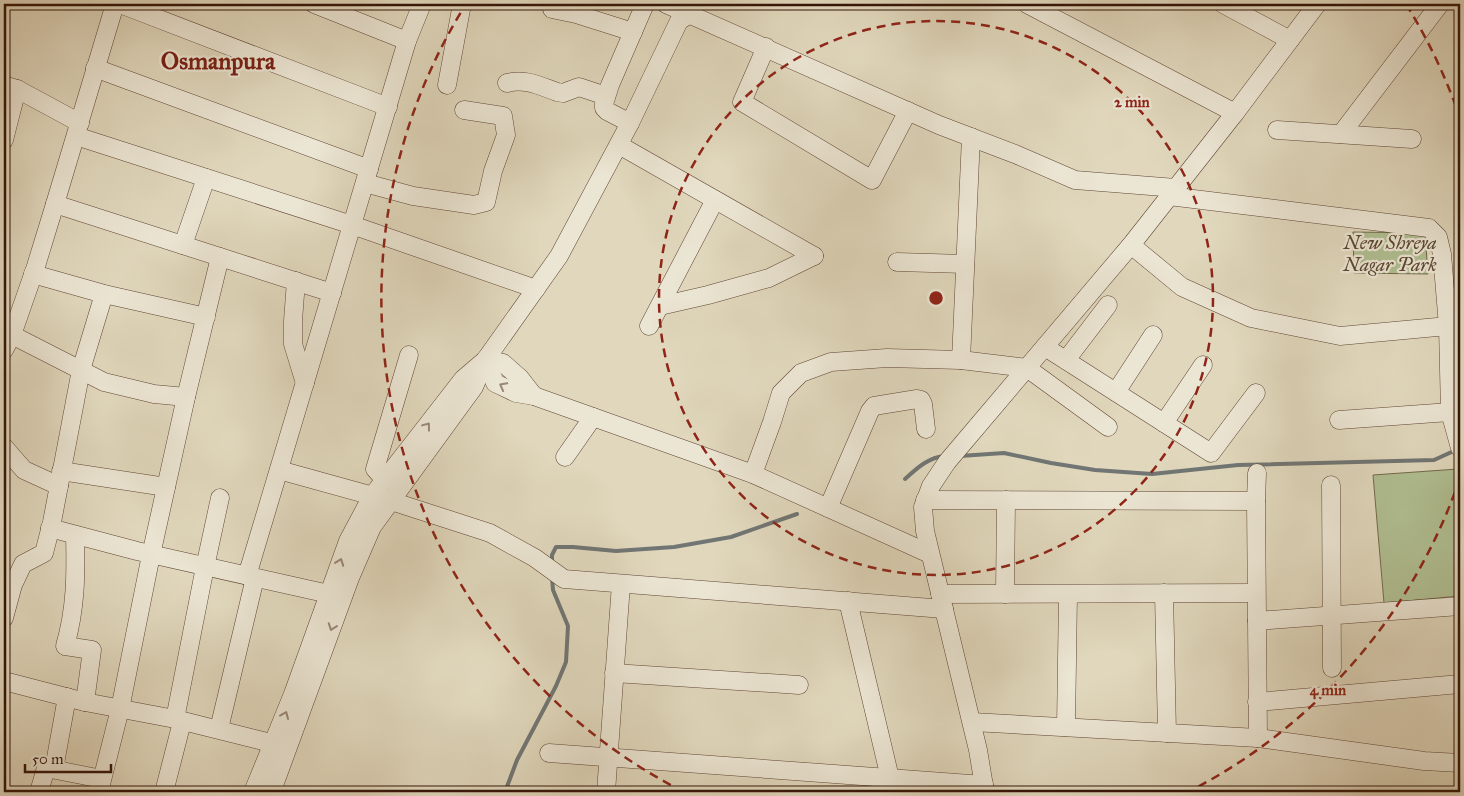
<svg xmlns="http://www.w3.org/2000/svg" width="1464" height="796" viewBox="0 0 1464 796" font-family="'IM FELL Great Primer',serif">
  <rect width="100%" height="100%" fill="#e0d7bc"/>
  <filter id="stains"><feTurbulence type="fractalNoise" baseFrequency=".004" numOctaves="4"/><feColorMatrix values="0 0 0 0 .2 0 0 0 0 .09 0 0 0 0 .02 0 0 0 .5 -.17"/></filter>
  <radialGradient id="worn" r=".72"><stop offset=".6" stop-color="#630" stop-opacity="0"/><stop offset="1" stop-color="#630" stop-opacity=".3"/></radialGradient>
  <!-- green -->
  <g fill="#b0bf92" stroke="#726a4d">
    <polygon points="1353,232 1425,233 1428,274 1354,273"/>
    <polygon points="1458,469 1460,501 1460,596 1384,603 1373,475"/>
  </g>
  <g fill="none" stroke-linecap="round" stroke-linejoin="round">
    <!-- stream -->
    <g stroke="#717674" stroke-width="4">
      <polyline points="960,456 1004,453 1051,463 1095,470 1152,474 1238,465 1434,460 1456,450"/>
      <path d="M905,479C917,468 929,457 945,456"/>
      <polyline points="552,562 552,555 556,547 573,547 616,551 674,547 731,537 797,514"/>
      <polyline points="505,792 517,760 556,686 566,662 568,626 553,590 552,577"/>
    </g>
    <defs>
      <g id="minor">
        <polyline points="115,4 55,204 36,266 12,335 104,382 154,394 186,397"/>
        <polyline points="120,4 388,107"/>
        <polyline points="314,4 407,41"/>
        <polyline points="666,4 939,125 1015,154 1075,180 1176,188"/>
        <polyline points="1027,4 1235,113"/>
        <polyline points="1223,4 1290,40"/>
        <polyline points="552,9 576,14 633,32"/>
        <polyline points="766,47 742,102 872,180 908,111"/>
        <polyline points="95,68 369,169"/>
        <path d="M507,83C525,78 540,86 557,92L563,93L579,87L606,96"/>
        <polyline points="4,85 17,89 80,123"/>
        <polyline points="447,85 462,4"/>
        <polyline points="630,123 607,111 604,108 604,104 610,85 645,4"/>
        <polyline points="1277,130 1412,139"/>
        <polyline points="1341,134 1440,4"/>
        <polyline points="76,136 352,225 536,289"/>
        <polyline points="4,140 17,89"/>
        <polyline points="619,145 814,256"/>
        <polyline points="365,183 413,196 474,205 486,202 493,171 506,135 503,116 464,110"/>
        <polyline points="1169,196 1429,228 1438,237 1442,254 1448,326 1450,412 1339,420"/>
        <polyline points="55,204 332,293"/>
        <polyline points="183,245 206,178"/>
        <polyline points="1131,245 1182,287 1251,318 1340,336 1448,326"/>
        <polyline points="897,262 965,264"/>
        <polyline points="33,274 104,294 206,317"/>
        <polyline points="296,281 293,321 293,344 305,383"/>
        <polyline points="660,306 708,295 769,278 814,256"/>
        <polyline points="649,326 715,200"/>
        <polyline points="1045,347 1211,453 1256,393"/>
        <polyline points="4,350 12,335"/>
        <polyline points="486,359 495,383 516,393 534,396 753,474 930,554"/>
        <polyline points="486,359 503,363 520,378 534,396"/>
        <polyline points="961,360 971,137"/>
        <polyline points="1066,360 1108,305"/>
        <polyline points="1116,392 1153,335"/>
        <polyline points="1450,412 1460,448"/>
        <polyline points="1164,423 1203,365"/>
        <polyline points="4,447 24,470 59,486"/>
        <polyline points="565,457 593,417"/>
        <polyline points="279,470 391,501 490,533 535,558 564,579 944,609"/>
        <polyline points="61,471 166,487"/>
        <polyline points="1257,473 1256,501 1258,738"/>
        <polyline points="753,474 772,422 781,393 801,373 831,362 887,358 961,360 1027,368 1108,427"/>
        <polyline points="385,480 375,469 409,355"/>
        <polyline points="1331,485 1332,668"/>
        <polyline points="925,500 1256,501"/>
        <polyline points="828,508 870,411 874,406 917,399 921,400 923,404 926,429"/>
        <polyline points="50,528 137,551 329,594"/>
        <path d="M75,535C76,574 76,608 65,646L92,650L85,702"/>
        <polyline points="247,576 407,41 422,4"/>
        <polyline points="1164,593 1167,733"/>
        <polyline points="940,594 1256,593"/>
        <polyline points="1005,594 1006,500"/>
        <polyline points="848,601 890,778"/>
        <polyline points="4,618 13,585 23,564 44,553 52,522 81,370 104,294"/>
        <polyline points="1257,621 1460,606"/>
        <polyline points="614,673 799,685"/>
        <polyline points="4,681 85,702 175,719 283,746"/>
        <polyline points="1257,702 1460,684"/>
        <polyline points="175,719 205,567 220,498"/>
        <polyline points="972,722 1258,738 1424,761 1460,763"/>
        <polyline points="1066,727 1068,594"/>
        <polyline points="219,729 255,578"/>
        <polyline points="549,753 984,785"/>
        <polyline points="54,769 67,697"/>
        <polyline points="39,792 46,768 102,779"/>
        <polyline points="99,792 120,709 151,555 186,397 220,257"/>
        <polyline points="164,792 182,722"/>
        <polyline points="253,792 293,694 348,541 372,496 463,379 484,361"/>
        <polyline points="273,792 273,788 350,578 372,527 474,387 486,359 559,256 630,123 679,21 690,14 695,4"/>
        <polyline points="606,792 621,584"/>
        <polyline points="985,792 978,750 925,531 923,507 931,486 947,462 1131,245 1235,113 1317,4"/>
      </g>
    </defs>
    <!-- minor casing -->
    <use href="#minor" stroke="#604535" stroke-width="19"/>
    <!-- minor -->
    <use href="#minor" stroke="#ebe5d3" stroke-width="18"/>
  </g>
  <!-- one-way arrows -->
  <defs><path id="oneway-chevron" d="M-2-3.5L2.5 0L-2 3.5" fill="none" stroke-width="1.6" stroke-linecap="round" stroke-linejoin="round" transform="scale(1.25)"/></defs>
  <g stroke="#998778">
    <use href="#oneway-chevron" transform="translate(503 386) rotate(-152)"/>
    <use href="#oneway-chevron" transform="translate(427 426) rotate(-53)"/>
    <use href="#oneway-chevron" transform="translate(340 562) rotate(-70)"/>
    <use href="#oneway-chevron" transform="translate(332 627) rotate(110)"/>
    <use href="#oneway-chevron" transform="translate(285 715) rotate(-67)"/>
  </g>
  <!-- distance rings -->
  <g fill="none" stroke="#8f2418" stroke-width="2.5" stroke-dasharray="9 6">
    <circle cx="936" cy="298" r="277"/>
    <path d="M1460 478A554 554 0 0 1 1188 792M684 792A554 554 0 0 1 466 4M1406 4A554 554 0 0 1 1460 118"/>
  </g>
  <g text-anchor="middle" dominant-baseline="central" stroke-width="4.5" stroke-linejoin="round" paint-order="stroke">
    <!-- park labels -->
    <g font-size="19" font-style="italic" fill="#5a4731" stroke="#ebe5d3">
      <text x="1390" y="242">New Shreya<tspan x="1390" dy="22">Nagar Park</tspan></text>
    </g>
    <!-- district labels -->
    <g font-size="24" font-weight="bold" fill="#7a1f14" stroke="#ebe5d3">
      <text x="218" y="61">Osmanpura</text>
    </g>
  </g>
  <circle cx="936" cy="298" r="8" fill="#8f2418" stroke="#ebe5d3" stroke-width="2.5"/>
  <g font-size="15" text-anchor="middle" font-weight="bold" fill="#8f2418" stroke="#ebe5d3" stroke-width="4.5" stroke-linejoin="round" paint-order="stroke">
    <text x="1132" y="107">2 min</text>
    <text x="1328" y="695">4 min</text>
  </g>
  <!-- margin -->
  <rect width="1464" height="796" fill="none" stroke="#e0d7bc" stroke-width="20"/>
  <rect x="5" y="5" width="1454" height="786" fill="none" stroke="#351408" stroke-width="2.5"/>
  <rect x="10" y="10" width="1444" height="776" fill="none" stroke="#351408"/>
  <!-- scale -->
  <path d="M25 764v8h86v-8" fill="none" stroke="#351408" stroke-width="2.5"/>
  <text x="32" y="764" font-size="15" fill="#351408" stroke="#ebe5d3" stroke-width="4" paint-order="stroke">50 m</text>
  <rect width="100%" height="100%" filter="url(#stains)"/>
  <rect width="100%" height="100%" fill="url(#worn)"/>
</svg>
